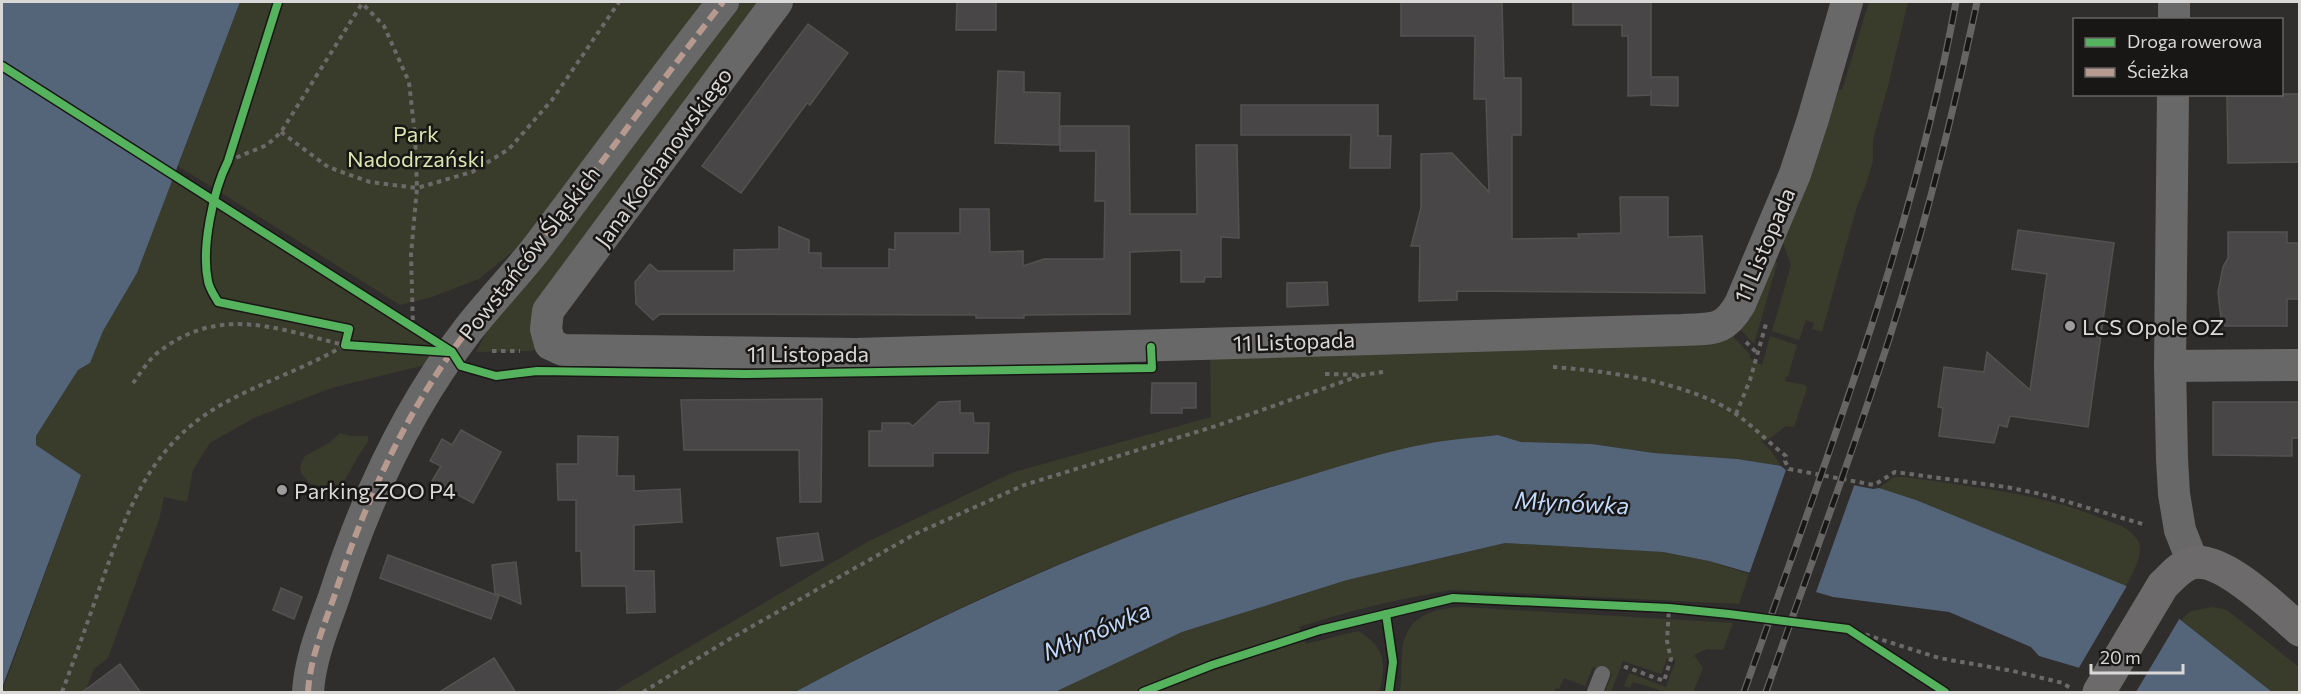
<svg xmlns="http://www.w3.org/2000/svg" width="2301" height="694" viewBox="0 0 2301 694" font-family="Commissioner,sans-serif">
  <rect width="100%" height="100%" fill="#302e2d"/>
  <!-- green -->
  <g fill="#393c2a">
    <polygon points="240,2 777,2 548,311 550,344 531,351 476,352 503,302 533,235 479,279 432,297 400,305 178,166"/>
    <polygon points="1869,2 1908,2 1888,86 1873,140 1873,160 1866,185 1857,206 1822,332 1812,329 1814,323 1806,320 1799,340 1772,331 1791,265 1782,240 1819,153 1839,89 1842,90"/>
    <polygon points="174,175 452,352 446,360 331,388 254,418 210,443 193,470 187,502 164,497 159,520 108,658 94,669 85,692 2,692 81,475 36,445 36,436 78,370 90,363 103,331 137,273"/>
    <polygon points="1775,256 1777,264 1754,344 1739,328"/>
    <polygon points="1731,334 1750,355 1750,358 1762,365 1770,336 1797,345 1788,377 1786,376 1785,381 1805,385 1807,388 1794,427 1786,426 1768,440 1761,441 1769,448 1781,466 1737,459 1654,453 1593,444 1521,442 1498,435 1389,453 1239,496 1083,554 999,590 895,639 795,692 613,692 869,541 1014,472 1211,417 1210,352"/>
    <path d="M340,433L350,436H368V442C357,455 352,470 342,484L320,486L309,483L301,473L300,466L305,456L329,443Z"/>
    <path d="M1894,477H1905C1972,487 2040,493 2103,519C2116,524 2129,527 2137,539C2146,552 2132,574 2126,586L1916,500L1879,488Z"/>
    <path d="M1505,543L1663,552L1709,561L1749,574L1739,604L1452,590C1401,598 1349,611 1299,627L1306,644L1358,631C1385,647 1387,663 1379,692H1055L1182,632L1347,580Z"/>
    <path d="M1463,607L1733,623L1723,650L1707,649L1694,655L1703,668L1693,692H1666L1633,682L1630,688L1624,686L1629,673L1666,687L1676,660L1667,659L1661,674L1623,661L1611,692H1605L1612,674L1593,667L1585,686L1564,678L1559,689L1556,688L1554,692H1400C1402,678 1401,665 1402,651C1406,616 1432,608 1463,607Z"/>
    <polygon points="2213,607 2227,610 2299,667 2299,692 2272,692 2181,620 2191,611"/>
  </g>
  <!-- water -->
  <g fill="#546479">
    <polygon points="2,2 240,2 137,273 103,331 90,363 78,370 36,436 36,445 81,475 2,688"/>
    <path d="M1498,435L1521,442L1592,444L1654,453L1737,459L1781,466L1788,472L1873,489L1879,488L1916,500L2124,585L2168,610L2272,692H2124L2090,671L2039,656L2031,647L1949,612L1833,597L1709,561L1663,552L1505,543L1347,580L1182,632L1055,692H795C955,607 1120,531 1295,480C1338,467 1382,452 1426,444C1450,439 1475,438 1498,435Z"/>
  </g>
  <!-- pier -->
  <g fill="#302e2d">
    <polygon points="1787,467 1855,483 1815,595 1748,577"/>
    <polygon points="2128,584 2170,608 2181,616 2136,692 2120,692 2089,674 2077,671"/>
  </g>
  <!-- building -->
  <g fill="#484646" stroke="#535251" stroke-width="1.5">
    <polygon points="957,2 996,2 996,30 956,30"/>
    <polygon points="1401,2 1502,2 1504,78 1521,78 1521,135 1512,135 1512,239 1579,238 1578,234 1621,233 1620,197 1668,197 1668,237 1702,236 1705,293 1457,291 1457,300 1419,301 1420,246 1411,246 1421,208 1421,154 1452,153 1489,192 1486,99 1474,99 1475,36 1401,36"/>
    <polygon points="1573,2 1651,2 1651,77 1678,77 1678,106 1651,105 1651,90 1651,95 1628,96 1628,36 1622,36 1622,25 1573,25"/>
    <polygon points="808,24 848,53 810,105 807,103 741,193 702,166"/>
    <polygon points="998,71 1024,72 1024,92 1060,93 1059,145 995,143"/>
    <polygon points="2227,94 2300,94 2300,162 2228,163"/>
    <polygon points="1241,105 1378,105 1378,136 1391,136 1390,168 1350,168 1351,135 1241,135"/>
    <polygon points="1060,126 1129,126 1130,214 1197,214 1196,145 1237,145 1239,238 1221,237 1221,277 1205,277 1204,282 1181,282 1181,250 1130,252 1130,314 1024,315 1024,318 976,318 976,315 660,314 653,320 636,304 635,282 650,264 658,271 734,271 734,250 779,249 779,227 809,240 809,253 821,253 821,268 889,268 889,249 895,250 895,233 960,233 960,209 989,209 990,252 1023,251 1023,266 1044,259 1104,259 1105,201 1095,201 1096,151 1060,151"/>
    <polygon points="2018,230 2114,243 2088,427 2010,416 2007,427 1999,425 1994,443 1939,436 1943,408 1938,407 1944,367 1984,372 1987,352 2030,390 2047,274 2012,269"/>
    <polygon points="2228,232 2287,232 2287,243 2300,243 2300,299 2287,299 2287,326 2225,326 2221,318 2218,292 2223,267 2228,258"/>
    <polygon points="1327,282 1328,305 1287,307 1287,283"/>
    <polygon points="1152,383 1196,383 1196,408 1182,408 1182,413 1151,413"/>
    <polygon points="822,399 821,502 800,502 799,450 684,450 681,400"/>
    <polygon points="960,401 960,413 973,413 974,423 989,423 988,453 933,453 933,466 869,466 869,431 882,431 882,423 909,423 913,426 939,402"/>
    <polygon points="2213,402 2300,402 2300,438 2292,438 2292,456 2213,455"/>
    <polygon points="461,430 501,452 473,503 432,481 441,466 430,461 442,439 452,445"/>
    <polygon points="578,436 618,437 617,476 634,476 634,491 680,489 682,522 634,525 634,571 654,571 655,612 627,613 626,586 582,586 581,551 576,551 576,500 558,500 557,464 578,464"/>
    <polygon points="818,533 823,560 781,566 777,538"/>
    <polygon points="388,555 499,596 491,619 380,578"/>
    <polygon points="516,562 521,604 495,593 492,565"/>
    <polygon points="281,588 302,597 294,619 273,610"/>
    <polygon points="494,658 516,693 438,693"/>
    <polygon points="120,664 141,693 81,693"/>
  </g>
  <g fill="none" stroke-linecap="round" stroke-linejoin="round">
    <!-- path -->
    <g stroke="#6b6a69" stroke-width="4" stroke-dasharray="4.5 4.5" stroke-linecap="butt">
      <polyline points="281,132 328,167 370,182 417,188 415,136 409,82 384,26 362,3"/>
      <polyline points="228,161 267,145 281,132 363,2"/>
      <polyline points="413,329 411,254 417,188 472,172 509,149 552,100 619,2"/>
      <polyline points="1746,342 1757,353"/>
      <polyline points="492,351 520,351"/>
      <path d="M1553,367C1608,371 1689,382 1736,414C1753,426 1769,443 1786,456L1785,461L1789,469L1874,485L1895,472L2006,487L2041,494L2146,525"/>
      <polyline points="1325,374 1362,375 1383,372"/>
      <path d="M133,383C140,374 147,362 156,354C218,304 275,328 344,345"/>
      <polyline points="1736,414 1750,380 1766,324"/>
      <polyline points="1848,629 1939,658 2013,671 2063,683 2070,688"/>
      <polyline points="1625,669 1626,667 1664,681 1671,659 1667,641 1669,608"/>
      <path d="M62,692C76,655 89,618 102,581C127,512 148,450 214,409C255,384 303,370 345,345"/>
      <polyline points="643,692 728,640 915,534 1024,485 1216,426 1359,376"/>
    </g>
    <!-- lane -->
    <polyline stroke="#696868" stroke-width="16" points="1595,692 1602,674"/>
    <!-- street -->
    <g stroke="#696868" stroke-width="32">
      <path d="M777,2L548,311L546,329L550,344L563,350L855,354L1682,330C1712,328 1723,333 1740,304L1795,174L1813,119L1847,2"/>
      <polyline points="2174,20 2174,2"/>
      <polyline points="2173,94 2170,366 2172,459 2174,494 2180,530 2193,563"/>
      <polyline points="2170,366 2300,365"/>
      <path d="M308,692C310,659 323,628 334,597C364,503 407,409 467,331C491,300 519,272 543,240C603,161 662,80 723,2"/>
    </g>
    <!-- secondary -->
    <path stroke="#6c6a6a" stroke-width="33" d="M2099,692L2163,585C2172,577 2180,566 2192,563C2222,555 2278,611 2300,630"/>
    <defs>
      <g id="rail">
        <path d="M1744,692C1824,465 1912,239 1956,2"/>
        <path d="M1766,692C1807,574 1852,456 1890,336C1925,226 1953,115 1977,2"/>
      </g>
    </defs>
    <!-- rail casing -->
    <use href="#rail" stroke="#676564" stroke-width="7"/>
    <!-- rail -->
    <use href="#rail" stroke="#181716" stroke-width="4.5" stroke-dasharray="14" stroke-linecap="butt"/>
    <!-- quiet -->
    <path stroke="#b69a8f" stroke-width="6" stroke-dasharray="12 6" stroke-linecap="butt" d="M308,692C310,659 323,628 334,597C364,503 407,409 467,331C491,300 519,272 543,240C603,161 662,80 723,2"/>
    <defs>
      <g id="cycleway">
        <path d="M278,2L228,161C213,191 201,248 208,281C209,288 214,295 218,302L349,329L345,345L449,352"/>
        <polyline points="2,66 452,352 461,366 496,376 537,371 745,374 1152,368 1151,347"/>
        <polyline points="1386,614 1393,662 1389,692"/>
        <polyline points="1143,692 1212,665 1320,630 1453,598 1669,608 1729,614 1848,629 1945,692"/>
      </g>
    </defs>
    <!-- cycleway casing -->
    <use href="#cycleway" stroke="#181716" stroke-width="11"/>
    <!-- cycleway -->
    <use href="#cycleway" stroke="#56b35d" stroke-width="8"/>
  </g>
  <!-- markers -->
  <g fill="#9e9c9c" stroke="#181716" stroke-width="2">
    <circle cx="2070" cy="326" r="6"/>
    <circle cx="282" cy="490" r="6"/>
  </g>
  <g text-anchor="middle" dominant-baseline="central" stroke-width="5" stroke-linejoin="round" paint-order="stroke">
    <!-- park labels -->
    <g font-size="22" fill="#d9e6b0" stroke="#181716">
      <text x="416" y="133">Park<tspan x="416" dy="25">Nadodrzański</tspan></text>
    </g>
    <!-- street labels -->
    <g font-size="22" fill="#dad8d7" stroke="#181716">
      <text transform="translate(663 157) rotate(-54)">Jana Kochanowskiego</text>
      <text transform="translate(1764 245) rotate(-67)">11 Listopada</text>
      <text transform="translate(529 253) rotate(-52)">Powstańców Śląskich</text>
      <text transform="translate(1294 341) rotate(-2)">11 Listopada</text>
      <text x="808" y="353">11 Listopada</text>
    </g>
    <!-- poi labels -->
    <g font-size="22" fill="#dad8d7" stroke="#181716" text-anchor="start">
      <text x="2082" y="326">LCS Opole OZ</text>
      <text x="294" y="490">Parking ZOO P4</text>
    </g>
    <!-- water labels -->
    <g font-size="24" font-style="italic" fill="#c0d9fe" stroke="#181716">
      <text transform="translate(1572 502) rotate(3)">Młynówka</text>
      <text transform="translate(1096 630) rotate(-23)">Młynówka</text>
    </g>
  </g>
  <!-- border -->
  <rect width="2301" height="694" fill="none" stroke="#dad8d7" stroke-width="6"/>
  <!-- legend -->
  <rect x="2073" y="18" width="210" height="78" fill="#181716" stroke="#666463" stroke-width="1.5"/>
  <rect x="2085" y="38" width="30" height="9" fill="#56b35d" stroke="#666463" stroke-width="1.5"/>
  <text x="2127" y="48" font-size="18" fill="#dad8d7">Droga rowerowa</text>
  <rect x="2085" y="68" width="30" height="9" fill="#b69a8f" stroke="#666463" stroke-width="1.5"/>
  <text x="2127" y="78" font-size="18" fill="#dad8d7">Ścieżka</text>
  <!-- scale -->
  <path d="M2091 664v9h92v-9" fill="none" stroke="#dad8d7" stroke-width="3"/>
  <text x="2100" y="664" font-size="18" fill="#dad8d7" stroke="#181716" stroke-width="4.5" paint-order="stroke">20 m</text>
</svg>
